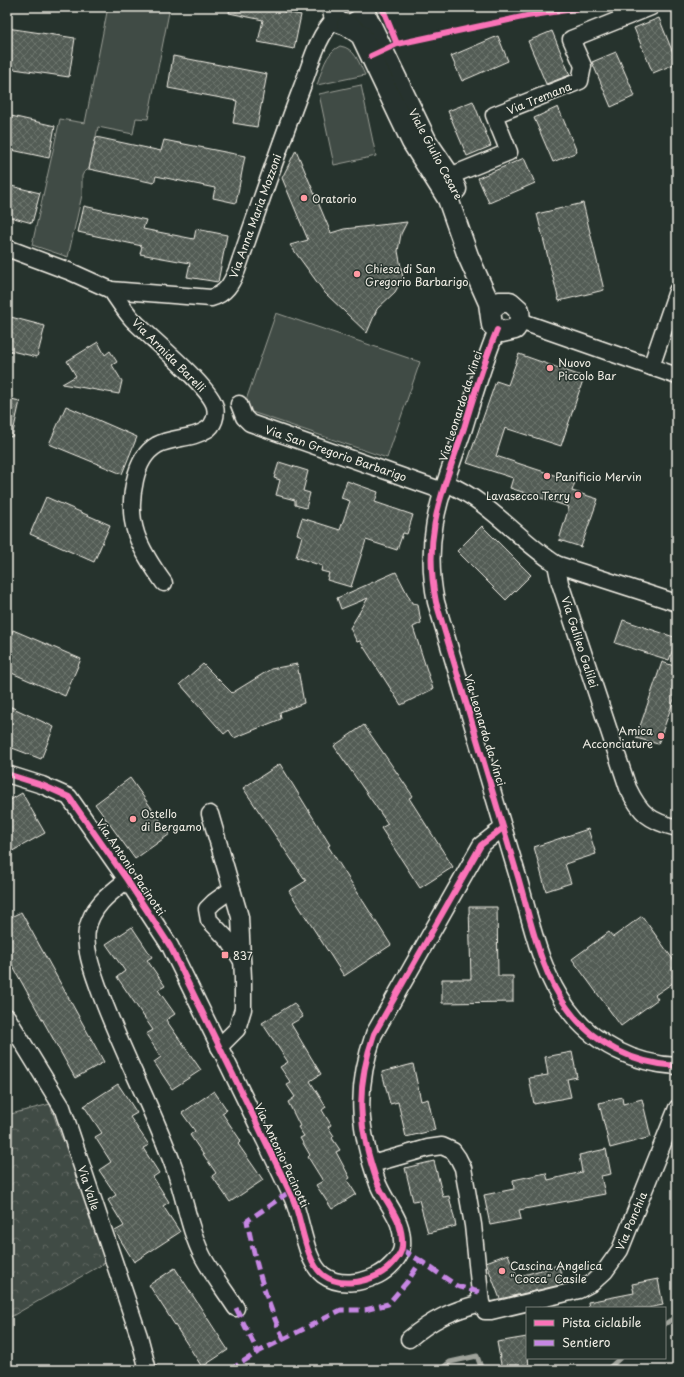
<svg xmlns="http://www.w3.org/2000/svg" width="684" height="1377" viewBox="0 0 684 1377" font-family="'Playpen Sans',sans-serif">
  <defs>
    <pattern id="forest-crowns" width="20" height="18" patternUnits="userSpaceOnUse"><rect width="20" height="18" fill="#414b45"/><path d="M2 6a3 3 0 1 1 6 0M12 15a3 3 0 1 1 6 0" fill="none" stroke="#5d6560"/></pattern>
    <pattern id="building-cross-hatch" width="8" height="8" patternUnits="userSpaceOnUse"><rect width="8" height="8" fill="#525c55"/><path d="M0 0l8 8M0 8l8-8" fill="none" stroke="#6c746d"/></pattern>
  </defs>
  <rect width="100%" height="100%" fill="#26332d"/>
  <filter id="ink" filterUnits="userSpaceOnUse"><feTurbulence type="fractalNoise" baseFrequency=".025" numOctaves="2"/><feDisplacementMap in="SourceGraphic" scale="8" xChannelSelector="R" yChannelSelector="G"/><feConvolveMatrix kernelMatrix="1 2 1 2 8 2 1 2 1" color-interpolation-filters="sRGB"/></filter>
  <g filter="url(#ink)">
    <!-- green -->
    <g fill="#414b45" stroke="#9a9e96">
      <polygon points="108,7 170,7 148,119 136,118 133,134 98,127 89,169 84,172 82,176 82,195 68,257 32,245 60,119 85,123"/>
      <path d="M340,46C355,48 359,63 365,75L317,85C322,71 325,53 340,46Z"/>
      <polygon points="361,85 376,156 334,165 319,94"/>
      <polygon points="276,313 420,362 387,458 243,409"/>
    </g>
    <!-- forest -->
    <polygon fill="url(#forest-crowns)" stroke="#9a9e96" points="50,1104 61,1136 80,1170 110,1260 7,1319 7,1115"/>
    <g fill="none" stroke-linecap="round" stroke-linejoin="round">
      <!-- stream -->
      <g stroke="#9fa39b" stroke-width="5">
        <polyline points="665,1324 677,1316"/>
        <polyline points="440,1370 450,1362 477,1356 482,1370"/>
        <polyline points="607,1370 620,1358"/>
      </g>
    </g>
    <!-- building -->
    <g fill="url(#building-cross-hatch)" stroke="#f4f1e8">
      <polygon points="230,7 285,7 284,12 301,15 294,49 258,42 263,20 229,13"/>
      <polygon points="659,18 677,63 653,73 634,28"/>
      <polygon points="7,28 75,38 69,77 7,68"/>
      <polygon points="552,31 570,75 546,84 528,41"/>
      <polygon points="498,36 508,61 462,81 451,56"/>
      <polygon points="616,52 635,96 611,107 592,62"/>
      <polygon points="173,56 267,74 257,127 233,123 237,101 168,88"/>
      <polygon points="473,101 491,146 467,156 448,111"/>
      <polygon points="558,107 577,152 553,162 534,118"/>
      <polygon points="7,115 55,126 49,158 7,149"/>
      <polygon points="96,137 161,151 164,140 245,156 236,203 213,198 215,188 156,176 154,183 89,169"/>
      <polygon points="296,150 331,233 344,229 407,222 401,234 398,251 403,278 395,292 377,309 367,333 325,293 290,245 308,240 282,178"/>
      <polygon points="524,158 535,183 489,203 478,178"/>
      <polygon points="7,185 40,193 32,223 7,216"/>
      <polygon points="583,203 604,290 559,301 537,214"/>
      <polygon points="84,206 146,220 143,229 194,239 196,229 227,235 218,282 187,277 190,263 140,254 142,246 78,232"/>
      <polygon points="7,316 45,326 37,357 7,350"/>
      <polygon points="98,342 105,355 110,351 117,362 112,365 122,381 119,394 62,384 76,376 67,361"/>
      <polygon points="519,354 584,377 561,446 505,428 496,456 575,482 572,491 598,499 581,547 559,540 569,507 510,488 513,478 467,463 496,381 508,385"/>
      <polygon points="7,398 20,401 12,437 7,436"/>
      <polygon points="66,406 137,437 122,474 49,444"/>
      <polygon points="279,462 308,471 303,491 310,493 306,508 295,505 295,500 276,495 280,480 274,478"/>
      <polygon points="347,481 378,492 375,502 413,515 407,534 403,533 397,550 366,540 351,587 327,580 329,573 321,571 322,566 296,557 302,536 297,534 302,518 340,530 350,501 341,498"/>
      <polygon points="46,497 110,525 94,562 30,534"/>
      <polygon points="482,526 531,575 506,600 457,551"/>
      <polygon points="396,572 412,603 418,604 421,623 413,627 433,689 401,705 360,641 357,642 350,628 368,598 341,609 337,598"/>
      <polygon points="623,620 677,638 669,660 615,643"/>
      <polygon points="13,630 81,659 65,696 7,671 7,643"/>
      <polygon points="662,662 677,667 677,691 658,744 636,738"/>
      <polygon points="203,664 232,693 271,669 297,664 304,703 280,712 281,719 234,738 229,730 224,734 180,684"/>
      <polygon points="7,705 54,727 41,759 7,746"/>
      <polygon points="364,725 413,796 409,798 453,867 420,888 381,828 388,824 334,746"/>
      <polygon points="280,764 330,845 328,846 391,945 344,976 289,891 306,881 243,788"/>
      <polygon points="130,778 170,834 135,859 95,804"/>
      <polygon points="22,793 45,833 7,854 7,802"/>
      <polygon points="588,829 596,854 565,864 571,883 546,891 534,847"/>
      <polygon points="469,907 497,907 498,976 513,976 513,1002 442,1003 442,979 471,979"/>
      <polygon points="21,912 104,1062 75,1078 7,956 7,919"/>
      <polygon points="642,916 677,965 677,980 655,995 658,999 621,1026 572,959 609,932 613,937"/>
      <polygon points="132,927 152,957 147,960 165,986 158,990 175,1014 166,1020 201,1070 172,1089 154,1062 161,1057 146,1034 153,1030 117,977 125,971 106,944"/>
      <polygon points="294,1003 303,1017 291,1024 321,1074 310,1081 326,1107 322,1110 331,1125 328,1127 334,1136 332,1138 340,1150 336,1152 350,1178 347,1180 356,1194 332,1209 316,1185 323,1181 308,1157 310,1155 300,1138 304,1136 298,1127 300,1126 288,1102 295,1097 287,1085 291,1083 280,1067 288,1062 262,1023"/>
      <polygon points="572,1052 577,1077 567,1079 571,1097 534,1104 529,1078 548,1075 545,1057"/>
      <polygon points="413,1064 421,1101 428,1099 435,1130 406,1137 398,1102 390,1104 382,1072"/>
      <polygon points="118,1084 137,1113 130,1117 149,1145 143,1148 159,1173 153,1177 169,1202 163,1206 180,1232 134,1262 115,1231 124,1226 108,1200 116,1195 99,1170 111,1162 95,1137 102,1133 84,1106"/>
      <polygon points="214,1091 227,1110 222,1113 241,1141 238,1144 263,1180 230,1202 212,1176 216,1173 190,1135 195,1131 182,1113"/>
      <polygon points="622,1097 623,1104 642,1099 651,1137 610,1148 599,1103"/>
      <polygon points="606,1149 611,1174 601,1176 605,1194 519,1210 521,1219 490,1225 484,1195 514,1189 513,1180 546,1173 548,1180 582,1172 579,1155"/>
      <polygon points="434,1161 443,1197 449,1196 456,1226 428,1233 419,1200 413,1201 405,1168"/>
      <polygon points="508,1254 517,1277 558,1265 565,1284 500,1299 486,1262"/>
      <polygon points="175,1268 228,1350 202,1367 149,1285"/>
      <polygon points="658,1279 663,1305 648,1308 589,1308 588,1302 634,1293 632,1284"/>
      <polygon points="527,1337 529,1370 502,1370 497,1342"/>
    </g>
    <g fill="none" stroke-linecap="round" stroke-linejoin="round">
      <defs>
        <g id="minor">
          <polyline points="450,176 509,152 494,115 580,81 583,66 571,39 651,7"/>
          <path d="M7,248L71,272L111,290L211,298C226,294 231,284 237,270C258,209 279,147 302,87C311,64 317,36 335,19"/>
          <path d="M111,290C118,300 124,310 132,319C149,337 211,387 215,407C217,415 214,426 206,430C193,439 172,437 157,445C145,452 138,466 135,480C125,523 139,548 164,583"/>
          <polyline points="520,321 677,376"/>
          <path d="M497,330C484,361 474,395 464,428C443,491 422,533 436,602C464,693 490,785 518,877C531,921 540,972 568,1009C593,1044 635,1064 677,1066"/>
          <polyline points="651,367 677,291"/>
          <polyline points="239,404 244,417 250,423 443,491"/>
          <path d="M446,483C492,503 516,538 556,564L677,603"/>
          <path d="M556,564L560,583L628,788C640,813 649,821 677,828"/>
          <path d="M7,774L42,785L69,797L127,880L170,946C211,1030 253,1114 293,1199C302,1220 305,1261 323,1275C339,1287 362,1283 378,1275C388,1270 401,1257 402,1247C404,1219 388,1208 378,1184C358,1129 355,1089 374,1034L481,845L503,828"/>
          <polyline points="210,814 240,917 243,978 243,1009 237,1029 219,1047"/>
          <path d="M127,880C109,894 92,906 87,930C84,949 93,972 99,989C121,1051 153,1108 175,1170C185,1199 189,1230 203,1257C212,1274 225,1291 236,1308"/>
          <polyline points="232,889 214,902 207,909 209,920 230,942 242,961"/>
          <polyline points="7,1017 62,1107 139,1336 148,1370"/>
          <polyline points="372,1164 428,1148 442,1146 453,1151 458,1158 463,1168 473,1225 481,1303 485,1311 491,1311 579,1290 592,1283 605,1271 620,1250 677,1108"/>
          <path d="M409,1339C433,1319 451,1311 481,1303"/>
        </g>
        <g id="tertiary">
          <path d="M332,7L335,19C343,26 350,26 359,20"/>
          <polyline points="363,9 427,142 450,176 456,189"/>
          <polyline points="347,25 361,35 412,142 448,199 468,256 489,303 492,325 502,332 515,329 520,321 519,310 510,302 499,302 491,310"/>
        </g>
      </defs>
      <!-- minor casing -->
      <use href="#minor" stroke="#f4f1e8" stroke-width="19"/>
      <!-- tertiary casing -->
      <use href="#tertiary" stroke="#f4f1e8" stroke-width="23"/>
      <!-- minor -->
      <use href="#minor" stroke="#26332d" stroke-width="16"/>
      <!-- tertiary -->
      <use href="#tertiary" stroke="#26332d" stroke-width="20"/>
      <!-- quiet -->
      <g stroke="#c787e3" stroke-width="5" stroke-dasharray="10 5" stroke-linecap="butt">
        <polyline points="402,1250 421,1261"/>
        <polyline points="236,1308 258,1352"/>
        <path d="M284,1340C266,1301 255,1262 247,1221L289,1192"/>
        <polyline points="230,1370 258,1352 341,1310 365,1310 388,1304 407,1282 421,1261 457,1286 479,1292"/>
      </g>
      <defs>
        <g id="cycleway">
          <polyline points="397,44 527,16 586,7"/>
          <polyline points="371,56 397,44 382,7"/>
          <path d="M497,330C484,361 474,395 464,428C443,491 422,533 436,602C464,693 490,785 518,877C531,921 540,972 568,1009C593,1044 635,1064 677,1066"/>
          <path d="M7,774L42,785L69,797L127,880L170,946C211,1030 253,1114 293,1199C302,1220 305,1261 323,1275C339,1287 362,1283 378,1275C388,1270 401,1257 402,1247C404,1219 388,1208 378,1184C358,1129 355,1089 374,1034L481,845L503,828"/>
        </g>
      </defs>
      <!-- cycleway casing -->
      <use href="#cycleway" stroke="#26332d" stroke-width="8"/>
      <!-- cycleway -->
      <use href="#cycleway" stroke="#fb73b8" stroke-width="6"/>
    </g>
  </g>
  <!-- markers -->
  <g fill="#ff9aa2" stroke="#26332d" stroke-width="1.5">
    <circle cx="304" cy="198" r="4"/>
    <circle cx="357" cy="274" r="4"/>
    <circle cx="550" cy="368" r="4"/>
    <circle cx="547" cy="476" r="4"/>
    <circle cx="578" cy="495" r="4"/>
    <circle cx="661" cy="736" r="4"/>
    <circle cx="133" cy="819" r="4"/>
    <rect x="221" y="951" width="8" height="8" rx="2"/>
    <circle cx="502" cy="1271" r="4"/>
  </g>
  <g text-anchor="middle" dominant-baseline="central" stroke-width="3" stroke-linejoin="round" paint-order="stroke">
    <!-- street labels -->
    <g font-size="11" fill="#f4f1e8" stroke="#26332d">
      <text transform="translate(539 98) rotate(-22)">Via Tremana</text>
      <text transform="translate(436 154) rotate(62)">Viale Giulio Cesare</text>
      <text transform="translate(255 216) rotate(-70)">Via Anna Maria Mozzoni</text>
      <text transform="translate(169 355) rotate(45)">Via Armida Barelli</text>
      <text transform="translate(460 406) rotate(-72)">Via Leonardo da Vinci</text>
      <text transform="translate(336 453) rotate(19)">Via San Gregorio Barbarigo</text>
      <text transform="translate(580 642) rotate(72)">Via Galileo Galilei</text>
      <text transform="translate(485 730) rotate(73)">Via Leonardo da Vinci</text>
      <text transform="translate(131 867) rotate(56)">Via Antonio Pacinotti</text>
      <text transform="translate(282 1155) rotate(65)">Via Antonio Pacinotti</text>
      <text transform="translate(89 1188) rotate(72)">Via Valle</text>
      <text transform="translate(631 1221) rotate(-67)">Via Ponchia</text>
    </g>
    <!-- poi labels -->
    <g font-size="11" fill="#f4f1e8" stroke="#26332d" text-anchor="start">
      <text x="312" y="198">Oratorio</text>
      <text x="365" y="268">Chiesa di San<tspan x="365" dy="13">Gregorio Barbarigo</tspan></text>
      <text x="558" y="362">Nuovo<tspan x="558" dy="13">Piccolo Bar</tspan></text>
      <text x="555" y="476">Panificio Mervin</text>
      <text x="570" y="495" text-anchor="end">Lavasecco Terry</text>
      <text x="653" y="730" text-anchor="end">Amica<tspan x="653" dy="13">Acconciature</tspan></text>
      <text x="141" y="813">Ostello<tspan x="141" dy="13">di Bergamo</tspan></text>
      <text x="233" y="955">837</text>
      <text x="510" y="1265">Cascina Angelica<tspan x="510" dy="13">"Cocca" Casile</tspan></text>
    </g>
  </g>
  <!-- margin -->
  <rect width="684" height="1377" fill="none" stroke="#26332d" stroke-width="24"/>
  <rect x="12" y="12" width="660" height="1353" fill="none" stroke="#f4f1e8" stroke-width="1.5" filter="url(#ink)"/>
  <!-- legend -->
  <rect x="526" y="1307" width="140" height="52" fill="#26332d" stroke="#787f78"/>
  <rect x="534" y="1320" width="20" height="6" fill="#fb73b8" stroke="#787f78"/>
  <text x="562" y="1327" font-size="12" fill="#f4f1e8">Pista ciclabile</text>
  <rect x="534" y="1340" width="20" height="6" fill="#c787e3" stroke="#787f78"/>
  <text x="562" y="1347" font-size="12" fill="#f4f1e8">Sentiero</text>
</svg>
